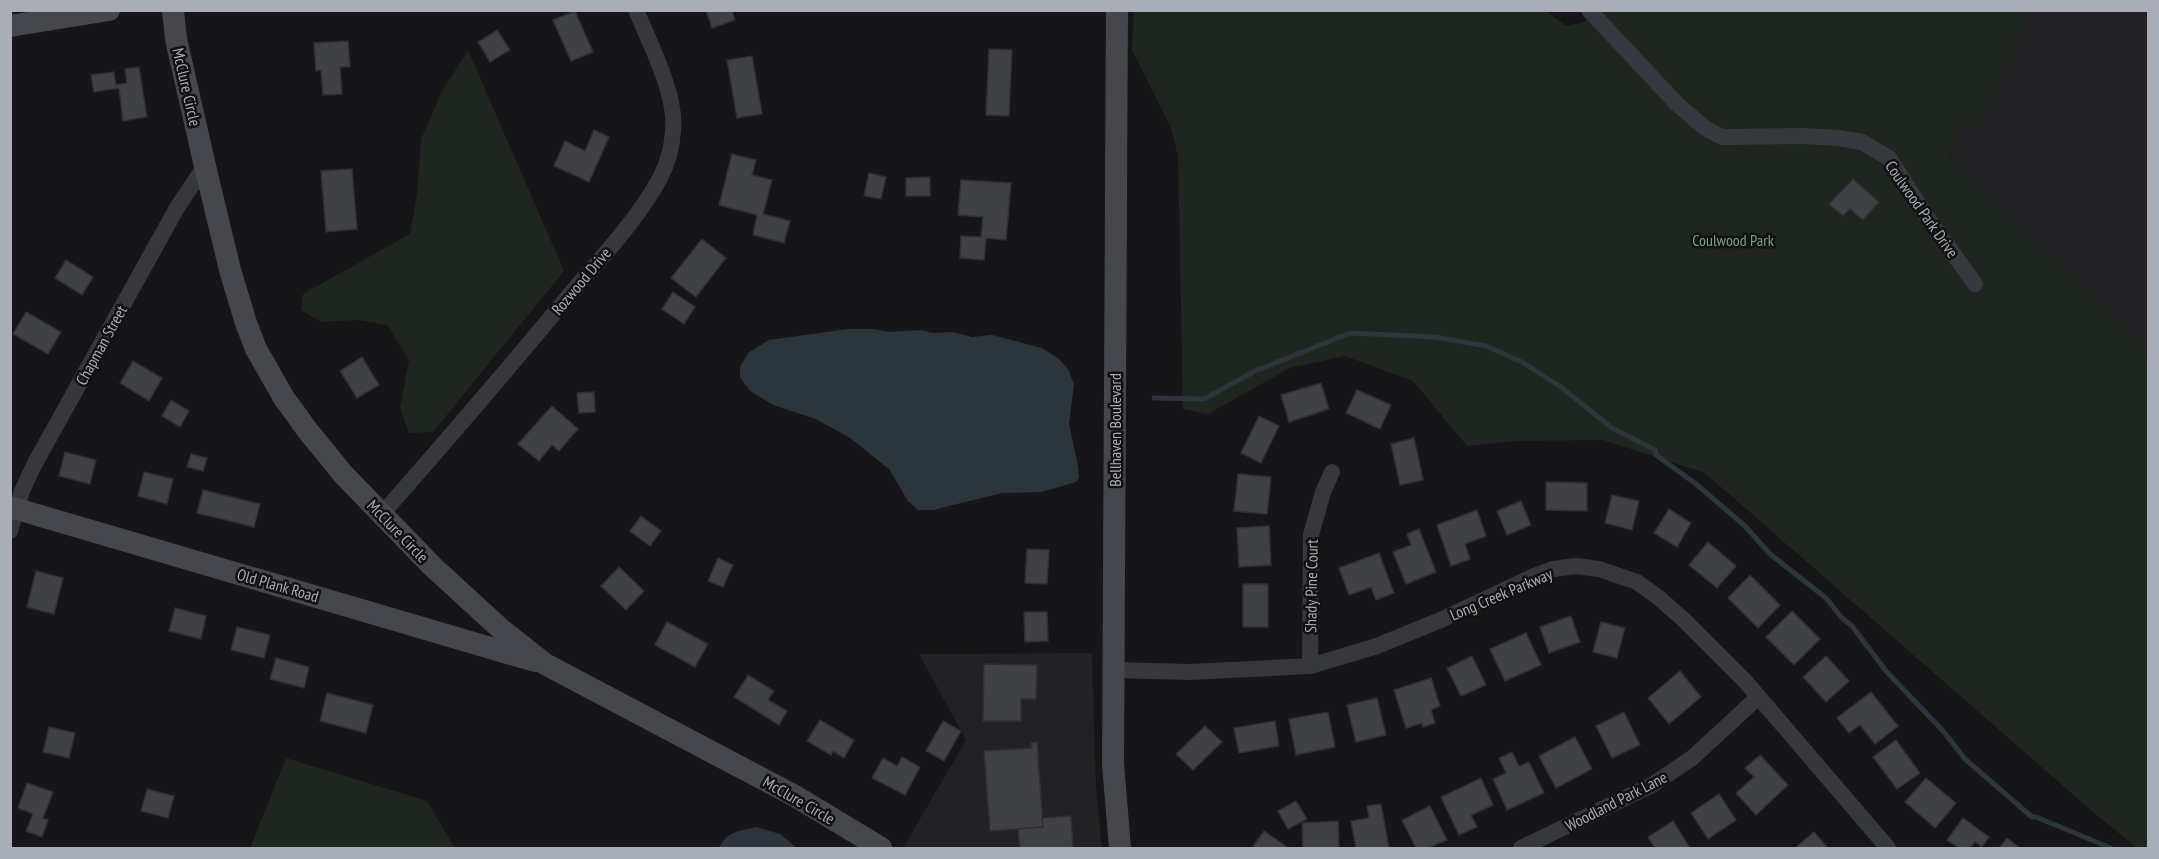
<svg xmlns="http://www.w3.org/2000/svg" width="2159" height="859" viewBox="0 0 2159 859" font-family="'PT Sans Narrow',sans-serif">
  <rect width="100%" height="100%" fill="#161618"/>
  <!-- built -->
  <g fill="#222225">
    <polygon points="2000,11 2148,11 2148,354 1949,156"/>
    <polygon points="1092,653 1096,788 1102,848 903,848 966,740 919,654"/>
  </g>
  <!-- green -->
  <g fill="#1e261f">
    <polygon points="1134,10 1545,10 1566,26 1585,22 1594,10 2030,11 1991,110 1970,128 1960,125 1949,156 2148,354 2148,848 2137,848 2094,813 1705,473 1603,440 1516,441 1467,446 1413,381 1345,356 1290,368 1208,414 1183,409 1178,157 1171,128 1132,50"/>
    <polygon points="468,50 564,271 433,432 409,433 400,408 409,360 387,325 358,320 321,322 301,310 303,294 410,234 417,194 421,139 442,91"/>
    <polygon points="286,758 427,801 455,848 250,848"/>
  </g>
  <!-- water -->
  <g fill="#2c353c">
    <polygon points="848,329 875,329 887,332 921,330 933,333 953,332 972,337 992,335 1042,348 1059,359 1068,369 1074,384 1069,424 1078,466 1079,478 1076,482 1042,492 1002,493 933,510 918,510 908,501 889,469 850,438 816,419 773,405 750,391 740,377 740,367 748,353 769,340"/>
    <path d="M756,827L780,834L797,848H719C726,832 739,831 756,827Z"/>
  </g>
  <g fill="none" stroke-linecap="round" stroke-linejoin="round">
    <!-- stream -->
    <polyline stroke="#2c353c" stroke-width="5" points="1154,398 1204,399 1255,371 1350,333 1435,337 1486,346 1522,362 1561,387 1612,428 1655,450 1656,455 1696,484 1745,526 1770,554 1826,598 1841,617 1852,626 1886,671 1944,732 1965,759 2032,817 2036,817 2111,848"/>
  </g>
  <!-- building -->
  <g fill="#404145" stroke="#303034" stroke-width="1.5">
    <polygon points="706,10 732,10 735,20 712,28"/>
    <polygon points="575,11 593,52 571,61 553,20"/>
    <polygon points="497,30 510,50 490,62 478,42"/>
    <polygon points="348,41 350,67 340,67 342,94 323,95 321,70 316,71 314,43"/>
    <polygon points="989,49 1012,50 1009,116 986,115"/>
    <polygon points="752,56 762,114 737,118 727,60"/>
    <polygon points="139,67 147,117 123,121 119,88 94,92 91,75 114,72 116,85 127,83 125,69"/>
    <polygon points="594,130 609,137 589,182 554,166 565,141 585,151"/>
    <polygon points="732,154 756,160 752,175 772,180 763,214 790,221 784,243 753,235 757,215 719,205"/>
    <polygon points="352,169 357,229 326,232 321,171"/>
    <polygon points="869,173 886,177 881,199 864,196"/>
    <polygon points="930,177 930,196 906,196 906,178"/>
    <polygon points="1853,179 1879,202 1863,220 1850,209 1843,216 1829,204"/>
    <polygon points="961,180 1011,183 1006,240 986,238 984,260 960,258 961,236 981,237 983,217 958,215"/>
    <polygon points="702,239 726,258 696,297 671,278"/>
    <polygon points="66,260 93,277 82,295 55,278"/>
    <polygon points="673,292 695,307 684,324 662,309"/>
    <polygon points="26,312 61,332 48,354 13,334"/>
    <polygon points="362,357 379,385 357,398 340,371"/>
    <polygon points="133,361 162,378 149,401 120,383"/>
    <polygon points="1321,383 1329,409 1289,422 1281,395"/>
    <polygon points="1357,390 1391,405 1380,429 1346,413"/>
    <polygon points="594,392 595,412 579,413 577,393"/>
    <polygon points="171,400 189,411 180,427 162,416"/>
    <polygon points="552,406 578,429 559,451 552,445 539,461 518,444"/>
    <polygon points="1259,416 1279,426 1261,463 1241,453"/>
    <polygon points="1414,438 1423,480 1400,485 1391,444"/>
    <polygon points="65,452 96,460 90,484 59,476"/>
    <polygon points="191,454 207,458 203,471 187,467"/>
    <polygon points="144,472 173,479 167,504 138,496"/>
    <polygon points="1238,474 1271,477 1267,514 1234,511"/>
    <polygon points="1546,482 1587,483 1587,511 1546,510"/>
    <polygon points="203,490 260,504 254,527 197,513"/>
    <polygon points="1612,495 1639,501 1632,530 1605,523"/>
    <polygon points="1521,501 1531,525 1507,535 1497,511"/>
    <polygon points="1669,509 1691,523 1677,547 1654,533"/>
    <polygon points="1477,510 1486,536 1465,544 1470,559 1451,566 1437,525"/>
    <polygon points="641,516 661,531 650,546 630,531"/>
    <polygon points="1269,526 1271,565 1239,567 1237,528"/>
    <polygon points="1419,529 1436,572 1406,584 1393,552 1411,545 1407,534"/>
    <polygon points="1708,542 1736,566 1717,588 1689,565"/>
    <polygon points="1027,549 1049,550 1047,584 1025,583"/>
    <polygon points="1379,553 1394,593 1376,600 1371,587 1349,595 1339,568"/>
    <polygon points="718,558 733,565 723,587 708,581"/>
    <polygon points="619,567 644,591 626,610 601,586"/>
    <polygon points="36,571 63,578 54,614 27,607"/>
    <polygon points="1750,575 1780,605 1758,628 1728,598"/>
    <rect x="1243" y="584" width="25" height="43"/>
    <polygon points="175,608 206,616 201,639 169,631"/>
    <polygon points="1792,611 1820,639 1794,665 1766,637"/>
    <polygon points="1024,612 1047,612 1048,641 1025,642"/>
    <polygon points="1571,616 1580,642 1549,653 1540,627"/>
    <polygon points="667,622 708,644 695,667 655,645"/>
    <polygon points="1601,622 1625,628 1617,658 1593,652"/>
    <polygon points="237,627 270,635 264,658 231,650"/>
    <polygon points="1526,633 1541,665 1505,681 1490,649"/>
    <polygon points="1472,656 1486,685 1461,696 1447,668"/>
    <polygon points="1826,656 1849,681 1826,702 1803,677"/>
    <polygon points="276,658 309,667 304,688 270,679"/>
    <polygon points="984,664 1037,665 1036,699 1021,699 1021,721 983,721"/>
    <polygon points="1680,671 1701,697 1669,724 1648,698"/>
    <polygon points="748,675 774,691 768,700 787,711 779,725 734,697"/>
    <polygon points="1431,678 1440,706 1431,710 1435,723 1423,727 1422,723 1406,728 1394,690"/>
    <polygon points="1871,692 1898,726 1875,744 1860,725 1849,733 1837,718"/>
    <polygon points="327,693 373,705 366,733 320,721"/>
    <polygon points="1377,698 1386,735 1356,742 1347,705"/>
    <polygon points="1328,712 1335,747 1296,755 1289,719"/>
    <polygon points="1624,712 1640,745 1612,758 1596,726"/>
    <polygon points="820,720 854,740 844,758 833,751 831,755 807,741"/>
    <polygon points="943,721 961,731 944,761 926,751"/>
    <polygon points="1275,721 1279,746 1239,753 1234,728"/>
    <polygon points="1205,726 1222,742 1193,770 1176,754"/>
    <polygon points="49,727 75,733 69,758 43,752"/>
    <polygon points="1575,737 1592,769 1556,788 1539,756"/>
    <polygon points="1896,740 1920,773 1897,789 1873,757"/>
    <polygon points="1037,742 1043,827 990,831 984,751 1032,748 1031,743"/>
    <polygon points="1512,752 1519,766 1529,762 1544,793 1507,810 1493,779 1506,773 1499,758"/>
    <polygon points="1760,755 1788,785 1756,815 1736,793 1754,777 1745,768"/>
    <polygon points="902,757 920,767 905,795 872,778 883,758 897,766"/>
    <polygon points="1481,778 1493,805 1471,815 1477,827 1459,835 1441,797"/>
    <polygon points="1926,778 1956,803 1935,828 1905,802"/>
    <polygon points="27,783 53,792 43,818 48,820 42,837 26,831 33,814 18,808"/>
    <polygon points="147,789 174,796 168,818 141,811"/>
    <polygon points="1719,794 1736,820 1708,839 1691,813"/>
    <polygon points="1296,801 1307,819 1288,829 1278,811"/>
    <polygon points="1381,804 1389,848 1356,848 1351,821 1369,818 1367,806"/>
    <polygon points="1430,806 1447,840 1428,848 1416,848 1402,820"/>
    <polygon points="1071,816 1073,848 1020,848 1018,829 1043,827 1042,818"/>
    <polygon points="1963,818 1989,837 1982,847 1975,842 1970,848 1959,848 1947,840"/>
    <polygon points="1338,821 1339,848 1303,848 1302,823"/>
    <polygon points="1673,821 1690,848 1655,848 1648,837"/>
    <polygon points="1264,831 1287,847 1286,848 1252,848"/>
    <polygon points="1814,832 1828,848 1795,848"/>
    <polygon points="2007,838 2020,848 1999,848"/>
  </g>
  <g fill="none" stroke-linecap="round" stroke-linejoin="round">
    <!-- street -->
    <g stroke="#37383d" stroke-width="16">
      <polyline points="1589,10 1678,105 1705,128 1722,137 1805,136 1838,138 1862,142 1889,158 1929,220 1975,284"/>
      <path d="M382,514C446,441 509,368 571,293C601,258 638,219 660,178C668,163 672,147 673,131C677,95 650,44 636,10"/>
      <polyline points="10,531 22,491 34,465 178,206 205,166"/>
      <polyline points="1310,666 1311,535 1323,492 1332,472"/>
      <polyline points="1113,670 1190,672 1310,666 1377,646 1443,619 1534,576 1553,569 1576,566 1599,569 1637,582 1659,598 1683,619 1745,681 1888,848"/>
      <polyline points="1521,848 1652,785 1692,758 1758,697"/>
    </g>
    <!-- secondary -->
    <g stroke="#45474d" stroke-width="22">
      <polyline points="173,10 176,39 205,166 230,270 246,323 256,349 284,398 308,431 343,474 432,566 503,631 545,664 795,796 881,848"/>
      <polyline points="1117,10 1113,764 1120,848"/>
      <polyline points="10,26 109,10"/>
      <polyline points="10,507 535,661"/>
    </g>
  </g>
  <g text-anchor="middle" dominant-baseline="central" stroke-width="5" stroke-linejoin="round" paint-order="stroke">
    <!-- street labels -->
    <g font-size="16" fill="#a8adb8" stroke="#111113">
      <text transform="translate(187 87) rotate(77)">McClure Circle</text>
      <text transform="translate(1922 209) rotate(55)">Coulwood Park Drive</text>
      <text transform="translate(581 281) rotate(-50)">Rozwood Drive</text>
      <text transform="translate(101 345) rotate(-61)">Chapman Street</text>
      <text transform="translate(1115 430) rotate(-90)">Bellhaven Boulevard</text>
      <text transform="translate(398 531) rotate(46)">McClure Circle</text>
      <text transform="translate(278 585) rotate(16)">Old Plank Road</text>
      <text transform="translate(1311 586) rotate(-89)">Shady Pine Court</text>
      <text transform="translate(1501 594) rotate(-23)">Long Creek Parkway</text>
      <text transform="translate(799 800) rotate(30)">McClure Circle</text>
      <text transform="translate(1616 801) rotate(-27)">Woodland Park Lane</text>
    </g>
    <!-- park labels -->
    <g font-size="16" fill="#7fa381" stroke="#111113">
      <text x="1733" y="240">Coulwood Park</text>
    </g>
  </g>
  <!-- border -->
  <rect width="2159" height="859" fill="none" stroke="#a8adb8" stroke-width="24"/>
</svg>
